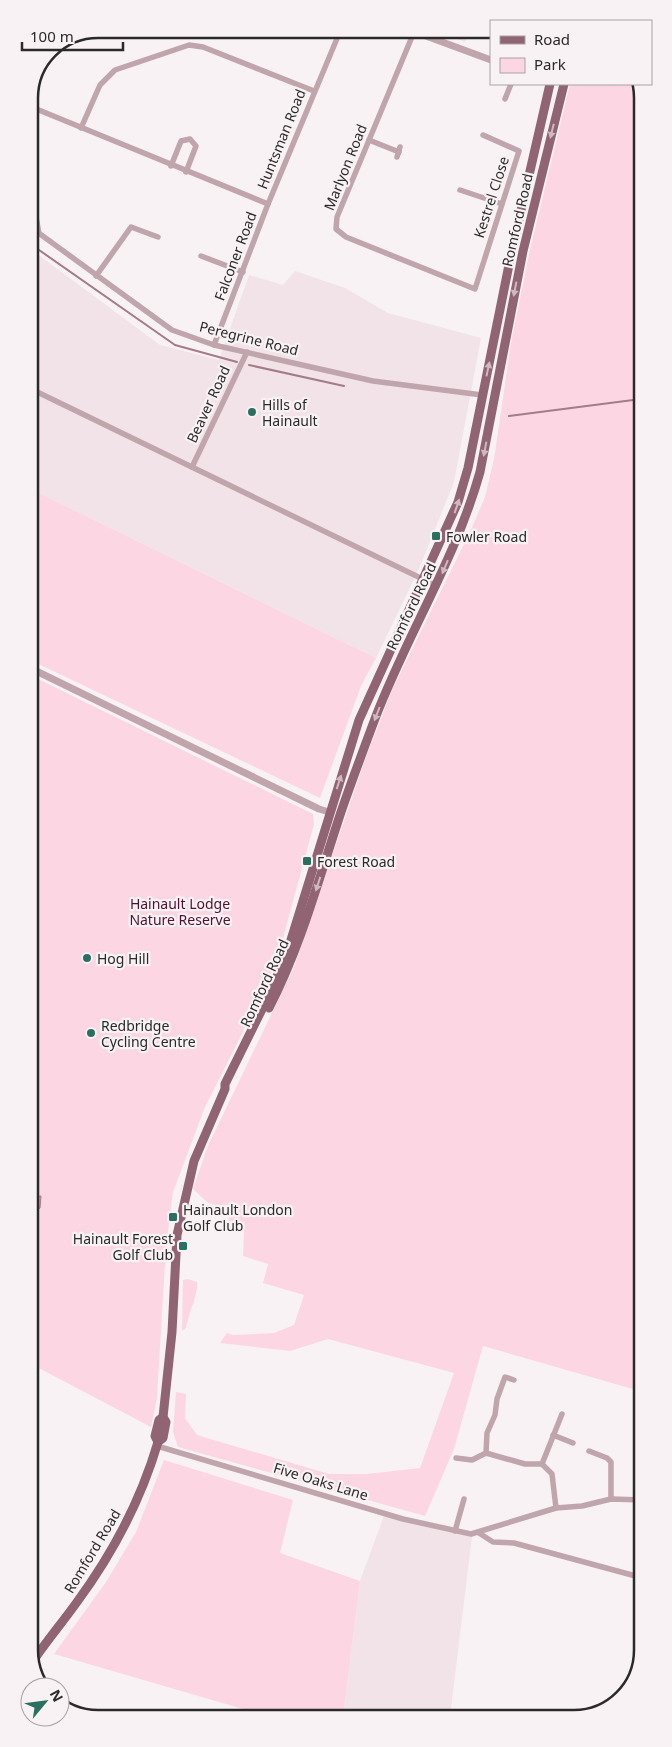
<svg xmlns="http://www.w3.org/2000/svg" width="672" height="1747" viewBox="0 0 672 1747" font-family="'Noto Sans',sans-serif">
  <rect width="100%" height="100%" fill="#f8f2f4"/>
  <!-- built -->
  <g fill="#f1e3e7">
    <polygon points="431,29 470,29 465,42"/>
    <polygon points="29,248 160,345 219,360 249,275 283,285 295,271 345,288 388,313 481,338 454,482 418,571 376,658 29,488"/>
    <polygon points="384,1516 472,1537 450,1716 343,1717 360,1581"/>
  </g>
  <!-- green -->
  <g fill="#fcd7e3">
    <polygon points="570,84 641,84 643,1392 483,1346 454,1449 425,1516 178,1447 173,1432 176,1392 186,1394 185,1418 197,1435 329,1474 367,1474 420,1468 454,1373 328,1339 290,1351 220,1343 227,1333 233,1335 274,1333 294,1325 304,1295 263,1283 268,1264 243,1256 244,1231 227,1227 231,1209 208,1203 193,1189 207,1148 294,967 366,757 392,690 470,532 485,497 494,459 511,343 529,254"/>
    <polygon points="29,488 376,658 361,686 320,798 30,660"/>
    <polygon points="30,675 313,814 314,824 282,942 269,980 205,1107 173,1192 166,1247 157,1398 151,1427 31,1364"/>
    <path d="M188,1279L197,1282C199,1292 188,1315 186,1328L182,1331L183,1280Z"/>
    <polygon points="164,1460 293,1500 280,1553 360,1581 343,1717 271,1717 54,1654 106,1582 136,1532"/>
  </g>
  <!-- water -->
  <polygon fill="#d99eb2" stroke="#a57b89" points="41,1196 40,1208 31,1213 30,1197"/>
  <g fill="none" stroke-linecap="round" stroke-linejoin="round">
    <!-- stream -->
    <g stroke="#a57b89" stroke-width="2">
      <polyline points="29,243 175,345 237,362"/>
      <polyline points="249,365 344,386"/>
      <polyline points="509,416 641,399"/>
    </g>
    <!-- minor -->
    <g stroke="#c0a5ad" stroke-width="5.5">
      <polyline points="414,32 337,217 336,229 346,237 475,289 519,151 483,135"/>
      <polyline points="505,99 511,84"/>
      <polyline points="29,106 268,204 341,29"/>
      <polyline points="81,128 100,85 115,70 189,45 203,47 314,91"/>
      <polyline points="369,140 399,152"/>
      <polyline points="397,157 400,147"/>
      <polyline points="171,166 181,141 190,139 196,146 186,172"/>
      <polyline points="460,190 502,204"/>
      <polyline points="29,197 33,200 39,234"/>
      <polyline points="29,226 172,330 214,345 373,381 482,395"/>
      <polyline points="201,256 243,272"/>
      <polyline points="96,276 131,227 158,237"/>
      <polyline points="214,345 268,204"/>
      <polyline points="29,388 437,586"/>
      <polyline points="192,467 247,352"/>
      <polyline points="553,1435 573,1443"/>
      <polyline points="157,1446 403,1519 471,1534 556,1508 582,1506 611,1499 643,1500"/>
      <polyline points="589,1451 607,1458 611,1462 611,1499"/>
      <polyline points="486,1453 487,1433 495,1415 497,1399 505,1377 514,1380"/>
      <polyline points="456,1458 472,1460 486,1453 525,1464 542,1464 552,1474 556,1508"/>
      <polyline points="542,1464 562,1414"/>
      <polyline points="455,1531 464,1499"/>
      <polyline points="479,1533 493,1542 514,1543 643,1578"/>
    </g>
    <!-- tertiary -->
    <g stroke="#c0a5ad" stroke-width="7">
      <polyline points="407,29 491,60"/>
      <polyline points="30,668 319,809 329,812"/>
    </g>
    <!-- primary -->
    <g stroke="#916473" stroke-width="9">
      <path d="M269,1008C301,946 319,878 341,812C352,780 364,748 376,716C408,633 456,558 480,472L523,251L564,84"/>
      <polyline points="158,1442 155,1436 159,1420 163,1417"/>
      <path d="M31,1664C45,1643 62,1623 77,1602C113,1553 141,1500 158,1442L163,1438L166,1422L163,1417L172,1332L177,1235L194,1161L225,1089V1084L272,989L290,943L359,720L458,502L468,468L513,245L550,84"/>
    </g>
  </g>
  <!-- one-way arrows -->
  <defs><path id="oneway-solid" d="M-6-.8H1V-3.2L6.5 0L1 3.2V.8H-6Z" transform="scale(1.25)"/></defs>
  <g fill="#cfb9c0">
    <use href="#oneway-solid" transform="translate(552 131) rotate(104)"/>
    <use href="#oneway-solid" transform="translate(515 289) rotate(101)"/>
    <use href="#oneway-solid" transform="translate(488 369) rotate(-78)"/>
    <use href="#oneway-solid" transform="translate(485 449) rotate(101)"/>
    <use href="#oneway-solid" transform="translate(457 506) rotate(-71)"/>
    <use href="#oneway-solid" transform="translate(445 567) rotate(113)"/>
    <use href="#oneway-solid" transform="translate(377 714) rotate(111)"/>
    <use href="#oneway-solid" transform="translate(339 782) rotate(-72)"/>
    <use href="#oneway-solid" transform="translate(318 884) rotate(108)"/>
  </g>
  <!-- markers -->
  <g fill="#2b6f61" stroke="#f8f2f4" stroke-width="2">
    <circle cx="252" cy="412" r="5"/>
    <rect x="431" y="531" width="10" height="10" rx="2.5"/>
    <rect x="302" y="856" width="10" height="10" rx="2.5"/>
    <circle cx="87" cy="958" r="5"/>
    <circle cx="91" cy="1033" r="5"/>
    <rect x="168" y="1212" width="10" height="10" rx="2.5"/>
    <rect x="178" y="1241" width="10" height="10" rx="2.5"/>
  </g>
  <g text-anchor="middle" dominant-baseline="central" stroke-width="4.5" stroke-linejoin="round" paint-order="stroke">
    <!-- street labels -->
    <g font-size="14" fill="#2b2929" stroke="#f8f2f4">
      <text transform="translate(281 139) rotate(-68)">Huntsman Road</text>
      <text transform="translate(345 167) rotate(-68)">Marlyon Road</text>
      <text transform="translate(491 197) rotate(-72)">Kestrel Close</text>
      <text transform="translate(517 220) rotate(-77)">Romford Road</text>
      <text transform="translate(235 256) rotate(-69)">Falconer Road</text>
      <text transform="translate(249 338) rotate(14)">Peregrine Road</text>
      <text transform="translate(208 404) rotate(-65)">Beaver Road</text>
      <text transform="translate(411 606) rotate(-64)">Romford Road</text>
      <text transform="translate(264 983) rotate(-65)">Romford Road</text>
      <text transform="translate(321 1481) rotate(17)">Five Oaks Lane</text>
      <text transform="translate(92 1551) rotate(-59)">Romford Road</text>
    </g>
    <!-- poi labels -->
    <g font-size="14" fill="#2b2929" stroke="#f8f2f4" text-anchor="start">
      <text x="262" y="404">Hills of<tspan x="262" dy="16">Hainault</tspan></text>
      <text x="446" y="536">Fowler Road</text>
      <text x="317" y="861">Forest Road</text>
      <text x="97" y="958">Hog Hill</text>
      <text x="101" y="1025">Redbridge<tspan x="101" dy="16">Cycling Centre</tspan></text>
      <text x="183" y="1209">Hainault London<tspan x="183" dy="16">Golf Club</tspan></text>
      <text x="173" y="1238" text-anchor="end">Hainault Forest<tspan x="173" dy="16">Golf Club</tspan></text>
    </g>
    <!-- park labels -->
    <g font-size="14" fill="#54102f" stroke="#f8f2f4">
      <text x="180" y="903">Hainault Lodge<tspan x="180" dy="16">Nature Reserve</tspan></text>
    </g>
  </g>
  <!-- crop -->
  <path d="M0 0H672V1747H0ZM98 38H574A60 60 0 0 1 634 98V1650A60 60 0 0 1 574 1710H98A60 60 0 0 1 38 1650V98A60 60 0 0 1 98 38Z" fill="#f8f2f4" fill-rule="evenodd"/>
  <path fill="none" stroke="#2b2929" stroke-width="2.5" d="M98 38H574A60 60 0 0 1 634 98V1650A60 60 0 0 1 574 1710H98A60 60 0 0 1 38 1650V98A60 60 0 0 1 98 38Z"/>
  <!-- legend -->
  <rect x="490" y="20" width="162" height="65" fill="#f8f2f4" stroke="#a6a2a3"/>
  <rect x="500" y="36" width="25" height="8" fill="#916473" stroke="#a6a2a3"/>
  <text x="534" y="45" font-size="15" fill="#2b2929">Road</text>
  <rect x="500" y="58" width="25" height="15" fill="#fcd7e3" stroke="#a6a2a3"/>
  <text x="534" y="70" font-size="15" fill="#2b2929">Park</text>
  <!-- north arrow -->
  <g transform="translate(45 1702) rotate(61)"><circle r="24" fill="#f8f2f4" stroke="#a6a2a3"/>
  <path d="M0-4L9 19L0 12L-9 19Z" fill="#2b6f61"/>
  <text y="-8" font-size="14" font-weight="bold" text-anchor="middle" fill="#2b2929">N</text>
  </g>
  <!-- scale -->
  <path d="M22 42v8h101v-8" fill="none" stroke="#2b2929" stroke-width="2.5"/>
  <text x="30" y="42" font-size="15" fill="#2b2929" stroke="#f8f2f4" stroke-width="4" paint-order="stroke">100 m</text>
</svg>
